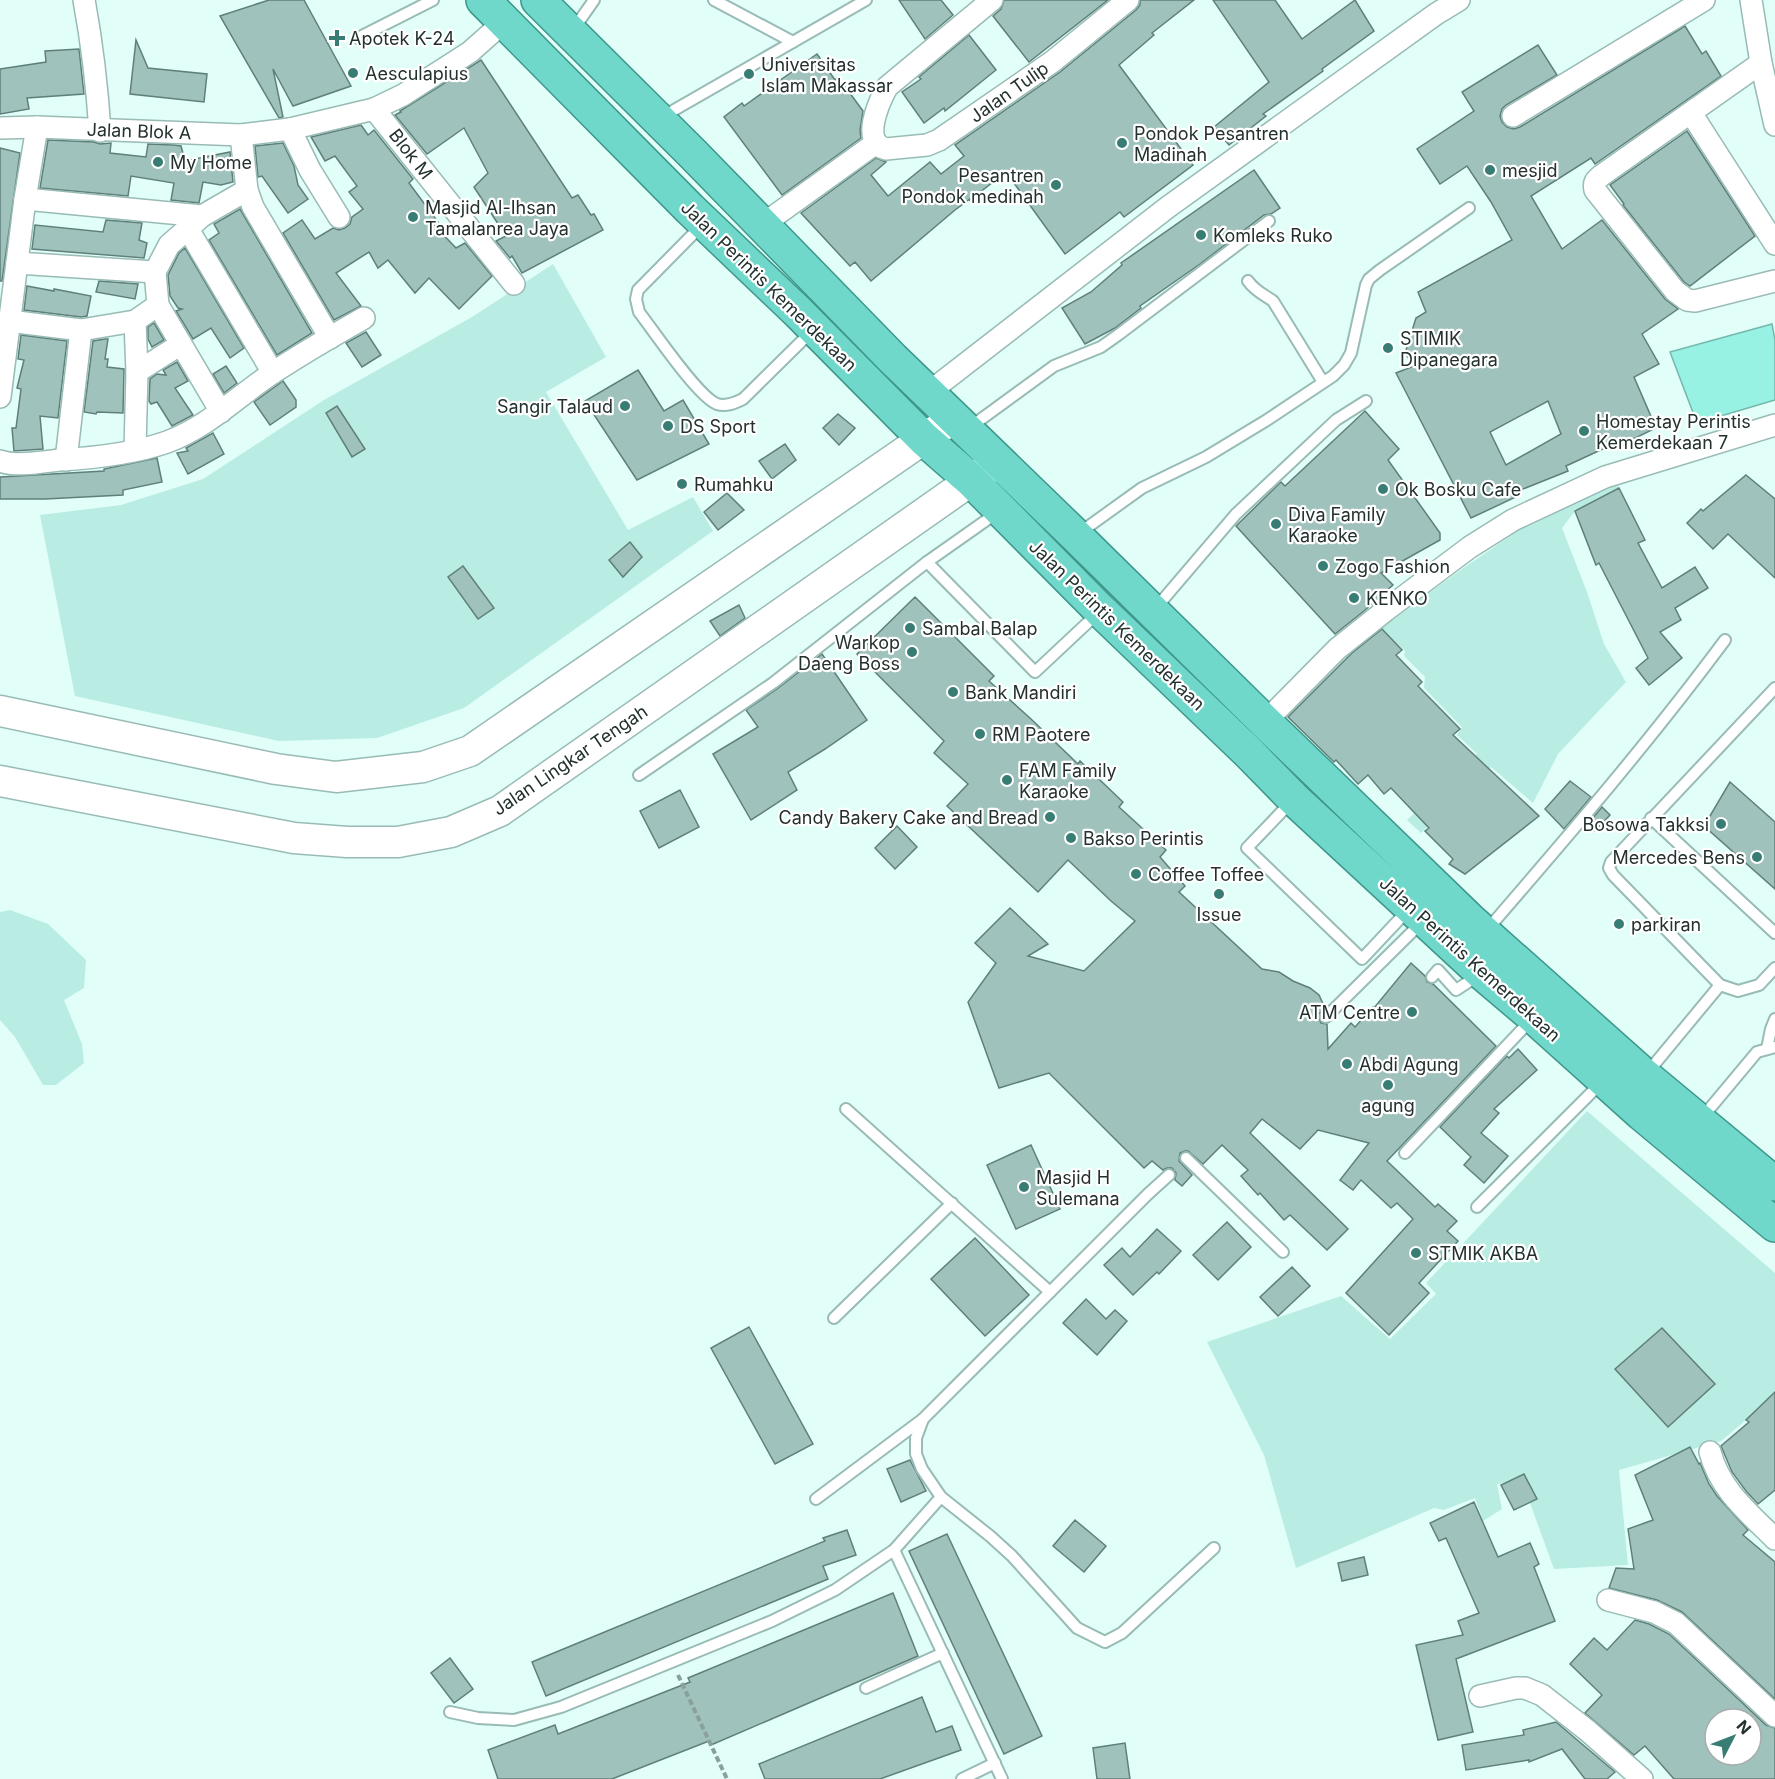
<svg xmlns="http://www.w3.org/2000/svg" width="1775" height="1779" viewBox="0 0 1775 1779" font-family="Inter,sans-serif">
  <rect width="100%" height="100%" fill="#e1fef9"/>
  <!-- green -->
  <g fill="#b9ede4">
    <polygon points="553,264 606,357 546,392 628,530 693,497 713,531 464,708 377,738 279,741 75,696 40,515 121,505 203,479 324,400 472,317"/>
    <polygon points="1616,479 1619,488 1575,511 1562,528 1587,592 1604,644 1626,682 1558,754 1533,803 1491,767 1421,833 1407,820 1477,754 1457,735 1462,727 1424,688 1425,677 1404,656 1405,651 1380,628 1462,569 1528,524"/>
    <polygon points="10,910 48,924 86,960 84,988 64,1000 82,1044 84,1063 56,1085 43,1085 15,1037 0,1020 0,912"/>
    <polygon points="1587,1111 1775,1273 1775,1396 1721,1441 1619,1470 1628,1565 1554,1569 1522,1481 1497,1484 1502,1509 1483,1521 1475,1498 1444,1510 1434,1508 1296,1568 1264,1455 1207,1342 1341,1296 1390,1339 1436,1294 1426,1283"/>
  </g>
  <!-- water -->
  <polygon fill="#97f2e4" stroke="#74b8ad" stroke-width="1.5" points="1772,324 1775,340 1775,400 1697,423 1670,352"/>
  <!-- building -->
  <g fill="#a0c2bc" stroke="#5f807a" stroke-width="1.5" fill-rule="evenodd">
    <polygon points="269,0 304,0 351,86 293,106 273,69 283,117 279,118 220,16"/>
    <polygon points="899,0 941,0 953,15 925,39"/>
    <polygon points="1004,0 1108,0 1029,62 993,16 1001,9"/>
    <polygon points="1140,0 1194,0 1152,33 1154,35 1119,65 1193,165 1124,217 1120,212 1065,254 1006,172 970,200 970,199 955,210 871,281 855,262 850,266 801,213 876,158 886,162 871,175 888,196 930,162 941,174 964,156 955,145 1060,72 1136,10 1140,5"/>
    <polygon points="1213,0 1275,0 1302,39 1355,0 1374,31 1322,69 1323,71 1263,114 1266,116 1229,145 1214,127 1269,82"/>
    <path d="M1685,26L1702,54L1706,51L1721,76L1595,164L1591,158L1531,196L1562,249L1602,220L1665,299L1678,309L1642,334L1659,364L1634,377L1656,428L1621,445L1620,441L1566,466L1568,471L1518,491L1520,495L1471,518L1396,373L1414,366L1405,353L1416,318L1426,312L1418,292L1512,240L1491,202L1467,166L1440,184L1417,149L1474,111L1462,92L1538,45L1557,75L1506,105L1502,109L1500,116L1502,122L1507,127L1514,129L1520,127ZM1548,401L1561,434L1506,465L1490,432Z"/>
    <polygon points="969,35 996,70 945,111 944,108 924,123 902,92 921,79 919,77"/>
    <polygon points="136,40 148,68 207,74 204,102 130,94"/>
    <polygon points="79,49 84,94 27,98 29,109 0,114 0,69 46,62 45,51"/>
    <polygon points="817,54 835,80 838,77 863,111 860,130 861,138 782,195 724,117 742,103 744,106"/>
    <polygon points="481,60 572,198 578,195 591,215 594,214 603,230 522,273 512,256 510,258 496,241 506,236 474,187 488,173 464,128 427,154 395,115 401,112 400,111"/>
    <polygon points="361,125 368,135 374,130 413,179 409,183 438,222 434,225 456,248 465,243 492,276 459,309 429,278 415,293 388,260 378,268 369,252 336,273 361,306 334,320 283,233 302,220 315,239 333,228 339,230 345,228 350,224 352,217 363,209 349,192 357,186 335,156 325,161 311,137"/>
    <polygon points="1687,131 1755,236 1690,286 1684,282 1623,205 1624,204 1610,185"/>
    <polygon points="48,140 94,142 100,144 111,143 110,153 146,157 148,144 174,145 181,146 185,161 230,152 233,182 221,185 203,182 199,203 171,200 174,183 131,176 128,196 40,188"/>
    <polygon points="283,143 294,166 298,185 308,199 288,213 262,176 258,177 255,146"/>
    <polygon points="0,148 20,153 2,281 0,281"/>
    <polygon points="1254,170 1280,208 1271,214 1264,215 1200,264 1140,306 1141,308 1115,328 1085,344 1062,308 1091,292 1122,265 1121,263"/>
    <polygon points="240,209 312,333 277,355 209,240 219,233 214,224"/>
    <polygon points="106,220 142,223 139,240 147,243 144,258 32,249 35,225 103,232"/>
    <polygon points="185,248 244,348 230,358 211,328 193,339 176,311 182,309 178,308 170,296 168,275 179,253"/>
    <polygon points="99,281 138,284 135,299 96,292"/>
    <polygon points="27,286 54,291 54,289 91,296 87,316 81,317 24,310"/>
    <polygon points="154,323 164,340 152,347 148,339 148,327"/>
    <polygon points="366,332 381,355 362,367 346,343"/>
    <polygon points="21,335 67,341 58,418 40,416 43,449 14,451 12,428 16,428 21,389 17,388 24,360 18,359"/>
    <polygon points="105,339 108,339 105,359 108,359 107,367 124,369 123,413 97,412 96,414 84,412 93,341"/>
    <polygon points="177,362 188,381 175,388 193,415 172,426 157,402 151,404 149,401 150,379 157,374 166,375 163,370"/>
    <polygon points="226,366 237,383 224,393 213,374"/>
    <polygon points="638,370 664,411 683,400 709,444 637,480 585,401"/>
    <polygon points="283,381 296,400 296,407 270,425 254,402"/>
    <polygon points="337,406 365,449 352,457 326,413"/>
    <polygon points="1365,411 1399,449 1388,460 1440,533 1440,540 1381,573 1393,585 1364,611 1335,634 1236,526 1281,482 1285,486"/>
    <polygon points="838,414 855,428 839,445 823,428"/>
    <polygon points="213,433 224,454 188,474 177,453 188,451 186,448"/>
    <polygon points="785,444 796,460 772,479 759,461"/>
    <polygon points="157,458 162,482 123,490 123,495 45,499 0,499 0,477 104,471 104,469"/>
    <polygon points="1746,475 1775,499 1775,578 1728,534 1713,549 1687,523 1701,509 1703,511"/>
    <polygon points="1619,488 1645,540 1638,543 1662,588 1695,567 1708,588 1675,608 1681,620 1660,632 1682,658 1649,685 1636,668 1648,658 1599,563 1596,565 1575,511"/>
    <polygon points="727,493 744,510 718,530 704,512"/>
    <polygon points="630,542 642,557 623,577 609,560"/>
    <polygon points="463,566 494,608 478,619 448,577"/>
    <polygon points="915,597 994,676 989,681 1031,719 1078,764 1080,761 1123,802 1119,807 1166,850 1160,857 1185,886 1179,892 1262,969 1279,972 1293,981 1310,988 1319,995 1325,1008 1319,1014 1319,1018 1321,1023 1327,1024 1328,1049 1351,1023 1355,1027 1373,1007 1374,1008 1411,963 1425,976 1427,982 1433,984 1496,1046 1387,1161 1435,1207 1438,1204 1457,1221 1447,1231 1458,1241 1419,1283 1429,1293 1389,1335 1346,1293 1413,1219 1397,1203 1391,1208 1361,1180 1353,1190 1340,1180 1369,1143 1318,1130 1300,1149 1262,1119 1250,1133 1348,1229 1327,1250 1290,1215 1284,1220 1260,1193 1258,1195 1241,1176 1248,1170 1222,1145 1203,1164 1188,1151 1185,1151 1180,1153 1179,1161 1192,1175 1182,1186 1175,1180 1176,1173 1172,1168 1167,1168 1163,1170 1152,1161 1144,1168 1049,1073 999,1088 968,1002 996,963 975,943 1010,908 1048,944 1028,956 1084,971 1135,921 1111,901 1068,860 1038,892 947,806 968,784 934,753 944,741 857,654"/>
    <polygon points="739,605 745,618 720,636 710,621"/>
    <polygon points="1382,629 1402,650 1396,655 1422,682 1418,686 1460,729 1453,735 1539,816 1465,874 1449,864 1453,859 1425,831 1429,828 1391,788 1384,794 1368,775 1358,784 1336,760 1334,762 1288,717 1352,653"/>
    <polygon points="822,654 867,720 825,749 788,772 797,790 751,820 713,754 758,727 746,710 777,689"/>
    <polygon points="1570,781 1591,797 1564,829 1545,809"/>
    <polygon points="1730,782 1775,822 1775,889 1704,826"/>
    <polygon points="680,790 699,827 659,848 640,811"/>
    <polygon points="1602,807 1610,815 1595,831 1588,824"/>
    <polygon points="897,826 917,847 895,869 875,848"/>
    <polygon points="1518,1049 1537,1070 1494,1109 1499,1113 1481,1133 1508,1156 1484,1183 1464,1165 1471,1157 1440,1127 1507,1056 1509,1058"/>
    <polygon points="1031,1145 1060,1209 1016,1229 987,1165"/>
    <polygon points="1227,1222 1251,1247 1218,1280 1193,1255"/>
    <polygon points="1157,1229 1181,1251 1159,1274 1157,1272 1133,1295 1104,1265 1122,1248 1130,1257"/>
    <polygon points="975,1238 1029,1295 985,1336 931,1279"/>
    <polygon points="1292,1267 1310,1286 1278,1316 1260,1297"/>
    <polygon points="1086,1299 1106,1319 1115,1310 1127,1321 1097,1355 1063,1323"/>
    <polygon points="749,1327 813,1444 775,1464 711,1348"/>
    <polygon points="1662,1328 1715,1384 1668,1427 1615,1369"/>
    <polygon points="1775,1392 1775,1490 1758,1504 1746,1491 1732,1472 1721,1446 1749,1422 1746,1420"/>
    <polygon points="1690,1447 1699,1464 1700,1463 1709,1484 1717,1496 1748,1530 1743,1535 1775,1562 1775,1699 1682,1612 1657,1600 1609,1588 1616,1568 1634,1569 1628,1529 1653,1520 1635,1475"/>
    <polygon points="910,1460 926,1491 901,1502 887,1469"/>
    <polygon points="1524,1474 1537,1499 1514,1510 1501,1485"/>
    <polygon points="1474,1502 1498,1557 1530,1543 1539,1564 1534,1567 1555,1621 1456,1659 1473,1732 1438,1740 1416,1645 1463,1635 1458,1621 1479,1613 1446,1538 1439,1541 1430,1523"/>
    <polygon points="1075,1520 1106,1546 1084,1572 1053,1546"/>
    <polygon points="847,1530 856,1555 823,1566 828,1579 546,1696 532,1662 825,1541 823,1538"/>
    <polygon points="947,1534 1042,1736 1004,1754 909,1551"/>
    <polygon points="1364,1557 1368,1575 1342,1581 1338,1563"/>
    <polygon points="893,1593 918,1656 711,1745 709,1741 612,1779 498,1779 488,1750 555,1725 558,1734 690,1682 688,1678"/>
    <path d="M1635,1620L1649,1624L1669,1634L1766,1725L1775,1728V1779H1674L1645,1746L1634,1755L1585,1713L1602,1695L1570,1664L1594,1638L1607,1650ZM1715,1719H1751V1755H1715Z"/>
    <polygon points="450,1658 473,1689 454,1703 431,1673"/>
    <polygon points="922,1697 936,1732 952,1726 961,1750 880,1779 765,1779 759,1764"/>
    <polygon points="1556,1722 1615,1772 1607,1779 1585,1779 1562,1749 1529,1762 1529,1760 1466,1770 1462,1745 1524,1735 1523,1730"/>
    <polygon points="1125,1743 1130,1779 1097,1779 1093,1748"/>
  </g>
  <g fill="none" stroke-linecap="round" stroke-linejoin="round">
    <defs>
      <g id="service">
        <polyline points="714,0 793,42"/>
        <polyline points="573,30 594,0"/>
        <polyline points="358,38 433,0"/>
        <polyline points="662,117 866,0"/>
        <path d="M703,224L638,290L636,299L639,312C653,330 698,397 717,404C726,407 735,403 743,399L811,332"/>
        <path d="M1248,281C1255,291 1263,294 1273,301L1323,382"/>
        <polyline points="969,428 1054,366 1101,347 1118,335 1269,221"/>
        <polyline points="1078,534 1142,488 1206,457 1267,420 1333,376 1344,365 1351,353 1366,285 1369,279 1380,270 1469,208"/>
        <polyline points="927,562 1035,672 1098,613"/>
        <polyline points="1155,609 1236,514 1336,420 1366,401"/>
        <polyline points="1775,688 1611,862 1609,868 1613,875 1720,985 1738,991 1759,985 1775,968"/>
        <polyline points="639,775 773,683 927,562 998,512"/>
        <polyline points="1292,801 1247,848 1362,959 1409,909"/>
        <polyline points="1651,818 1775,933"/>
        <path d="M1487,930C1569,835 1650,741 1725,640"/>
        <polyline points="1432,977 1438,970 1456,990 1479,975"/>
        <polyline points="1326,1017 1422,922"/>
        <polyline points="1767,1049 1771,1029 1775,1019"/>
        <polyline points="1648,1072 1720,985"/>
        <polyline points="846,1109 1050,1292"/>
        <polyline points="1701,1119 1757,1052 1775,1047"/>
        <polyline points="1405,1153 1532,1019"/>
        <polyline points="1186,1158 1283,1252"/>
        <polyline points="1477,1207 1601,1083"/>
        <polyline points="834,1318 952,1203"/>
        <polyline points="923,1419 916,1438 916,1454 922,1469 941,1497 990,1536 1012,1556 1077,1628 1105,1642 1122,1633 1214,1548"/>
        <polyline points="816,1499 923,1419 1148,1194 1169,1175"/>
        <polyline points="894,1550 1002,1779"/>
        <polyline points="866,1688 943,1653"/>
        <polyline points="450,1712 478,1718 514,1720 561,1707 772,1621 835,1590 894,1550 941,1497"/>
        <polyline points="962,1779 995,1763"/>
      </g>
      <g id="minor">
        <path d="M84,0C92,43 97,86 100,131"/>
        <path d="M992,0L887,87C879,102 860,143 886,149L927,145L939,140L1052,62L1128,0"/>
        <path d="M1751,0L1761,63L1602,175C1596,180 1593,182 1595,190L1675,291L1687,300L1695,301L1775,281"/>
        <polyline points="1761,63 1775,125"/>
        <polyline points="374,109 514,284"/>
        <polyline points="1691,113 1775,244"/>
        <polyline points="1513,116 1704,0"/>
        <polyline points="0,128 37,127 241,135 290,129 374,109 403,95 470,52 505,21"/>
        <polyline points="290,129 310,170 339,217"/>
        <polyline points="241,135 247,190 253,207 330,338"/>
        <polyline points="25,199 202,216"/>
        <polyline points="762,225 876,143"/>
        <polyline points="188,229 273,373"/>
        <polyline points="17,263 155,272"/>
        <polyline points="158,305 221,412"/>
        <polyline points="9,321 81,330 135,321"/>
        <polyline points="137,372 181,344"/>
        <polyline points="928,393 1168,207 1436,14 1459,0"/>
        <polyline points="0,397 25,199 37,127"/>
        <polyline points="135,450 137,372 135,321 158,305 155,272 169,245 202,216 247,190"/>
        <polyline points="66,460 81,330"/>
        <path d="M0,461C15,467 42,462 59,460C94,458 133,454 167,442C208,427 239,395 274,372C303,353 334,335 364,318"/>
        <polyline points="1265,722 1337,649 1386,610 1470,547 1513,520 1605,477 1775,425"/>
        <path d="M1710,1452C1720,1490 1748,1512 1775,1539"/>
        <polyline points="1608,1600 1654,1612 1676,1623 1775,1716"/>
        <polyline points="1480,1696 1516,1688 1525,1688 1542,1695 1588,1731 1642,1779"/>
      </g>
      <g id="secondary">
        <polyline points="0,711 276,769 336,777 423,767 470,751 954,418"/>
        <polyline points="0,781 294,838 347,842 398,842 451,832 500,811 990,467"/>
      </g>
      <g id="trunk">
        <polyline points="483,0 690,209 799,313 924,439 971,480 1100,610 1248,752 1294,799 1482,973 1534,1017 1642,1114 1775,1225"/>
        <polyline points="538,0 693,154 893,359 1076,536 1265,722 1471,921 1645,1076 1775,1184"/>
      </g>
    </defs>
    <!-- service casing -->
    <use href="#service" stroke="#99bbb5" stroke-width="14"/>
    <!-- minor casing -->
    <use href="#minor" stroke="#99bbb5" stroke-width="24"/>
    <!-- secondary casing -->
    <use href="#secondary" stroke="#99bbb5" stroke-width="33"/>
    <!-- trunk casing -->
    <use href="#trunk" stroke="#3e978b" stroke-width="36"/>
    <!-- path -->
    <polyline stroke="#8aa09c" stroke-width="4" stroke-dasharray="6 3" stroke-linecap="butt" points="678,1675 727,1779"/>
    <!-- service -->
    <use href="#service" stroke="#fff" stroke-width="10"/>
    <!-- minor -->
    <use href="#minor" stroke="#fff" stroke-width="21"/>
    <!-- secondary -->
    <use href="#secondary" stroke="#fff" stroke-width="30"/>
    <!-- trunk -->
    <use href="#trunk" stroke="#70d8ca" stroke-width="33"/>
  </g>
  <!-- markers -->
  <g fill="#387d74" stroke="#fff" stroke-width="2">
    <path d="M334 29h6v6h6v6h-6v6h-6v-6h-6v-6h6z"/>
    <circle cx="353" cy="73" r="6"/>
    <circle cx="749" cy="74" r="6"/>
    <circle cx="1122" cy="143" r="6"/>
    <circle cx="158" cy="162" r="6"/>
    <circle cx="1490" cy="170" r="6"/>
    <circle cx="1056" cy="185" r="6"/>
    <circle cx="413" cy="217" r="6"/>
    <circle cx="1201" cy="235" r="6"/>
    <circle cx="1388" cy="348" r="6"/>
    <circle cx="625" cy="406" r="6"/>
    <circle cx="668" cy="426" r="6"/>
    <circle cx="1584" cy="431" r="6"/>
    <circle cx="682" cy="484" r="6"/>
    <circle cx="1383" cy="489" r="6"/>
    <circle cx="1276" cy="524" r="6"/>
    <circle cx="1323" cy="566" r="6"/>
    <circle cx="1354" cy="598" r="6"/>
    <circle cx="910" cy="628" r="6"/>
    <circle cx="912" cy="652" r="6"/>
    <circle cx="953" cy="692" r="6"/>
    <circle cx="980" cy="734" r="6"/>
    <circle cx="1007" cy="780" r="6"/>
    <circle cx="1050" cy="817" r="6"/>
    <circle cx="1721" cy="824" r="6"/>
    <circle cx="1071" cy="838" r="6"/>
    <circle cx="1757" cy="857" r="6"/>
    <circle cx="1136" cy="874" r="6"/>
    <circle cx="1219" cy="894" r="6"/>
    <circle cx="1619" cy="924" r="6"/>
    <circle cx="1412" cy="1012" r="6"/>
    <circle cx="1347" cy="1064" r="6"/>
    <circle cx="1388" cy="1085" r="6"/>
    <circle cx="1024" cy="1187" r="6"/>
    <circle cx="1416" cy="1253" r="6"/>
  </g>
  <g text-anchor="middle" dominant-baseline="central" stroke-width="4.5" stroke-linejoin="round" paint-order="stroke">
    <!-- poi labels -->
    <g font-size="18" fill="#23312e" stroke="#fff" text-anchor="start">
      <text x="349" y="38">Apotek K-24</text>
      <text x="761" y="64">Universitas<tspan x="761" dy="21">Islam Makassar</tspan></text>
      <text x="365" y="73">Aesculapius</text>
      <text x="1134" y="133">Pondok Pesantren<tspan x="1134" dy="21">Madinah</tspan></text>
      <text x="170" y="162">My Home</text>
      <text x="1502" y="170">mesjid</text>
      <text x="1044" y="175" text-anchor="end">Pesantren<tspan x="1044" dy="21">Pondok medinah</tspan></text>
      <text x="425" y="207">Masjid Al-Ihsan<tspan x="425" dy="21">Tamalanrea Jaya</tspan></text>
      <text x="1213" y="235">Komleks Ruko</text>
      <text x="1400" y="338">STIMIK<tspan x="1400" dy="21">Dipanegara</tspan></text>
      <text x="613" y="406" text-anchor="end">Sangir Talaud</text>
      <text x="1596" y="421">Homestay Perintis<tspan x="1596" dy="21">Kemerdekaan 7</tspan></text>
      <text x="680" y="426">DS Sport</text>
      <text x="694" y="484">Rumahku</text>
      <text x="1395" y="489">Ok Bosku Cafe</text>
      <text x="1288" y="514">Diva Family<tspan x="1288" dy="21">Karaoke</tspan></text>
      <text x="1335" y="566">Zogo Fashion</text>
      <text x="1366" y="598">KENKO</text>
      <text x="922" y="628">Sambal Balap</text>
      <text x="900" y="642" text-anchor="end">Warkop<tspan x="900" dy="21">Daeng Boss</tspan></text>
      <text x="965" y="692">Bank Mandiri</text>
      <text x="992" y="734">RM Paotere</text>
      <text x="1019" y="770">FAM Family<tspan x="1019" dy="21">Karaoke</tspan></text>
      <text x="1038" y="817" text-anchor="end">Candy Bakery Cake and Bread</text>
      <text x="1709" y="824" text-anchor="end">Bosowa Takksi</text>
      <text x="1083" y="838">Bakso Perintis</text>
      <text x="1745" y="857" text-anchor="end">Mercedes Bens</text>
      <text x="1148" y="874">Coffee Toffee</text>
      <text x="1219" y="914" text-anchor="middle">Issue</text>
      <text x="1631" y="924">parkiran</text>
      <text x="1400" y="1012" text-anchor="end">ATM Centre</text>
      <text x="1359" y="1064">Abdi Agung</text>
      <text x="1388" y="1105" text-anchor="middle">agung</text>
      <text x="1036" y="1177">Masjid H<tspan x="1036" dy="21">Sulemana</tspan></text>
      <text x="1428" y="1253">STMIK AKBA</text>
    </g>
    <!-- street labels -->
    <g font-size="18" fill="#23312e" stroke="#fff">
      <text transform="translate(1009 92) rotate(-35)">Jalan Tulip</text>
      <text transform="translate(139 131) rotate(2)">Jalan Blok A</text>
      <text transform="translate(411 154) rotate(52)">Blok M</text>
      <text transform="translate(769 286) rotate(44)">Jalan Perintis Kemerdekaan</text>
      <text transform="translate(1117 625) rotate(44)">Jalan Perintis Kemerdekaan</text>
      <text transform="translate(570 760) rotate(-34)">Jalan Lingkar Tengah</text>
      <text transform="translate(1470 959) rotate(42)">Jalan Perintis Kemerdekaan</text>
    </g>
  </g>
  <!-- north arrow -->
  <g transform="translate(1733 1737) rotate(48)"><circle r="28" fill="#ffffff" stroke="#a7adab" stroke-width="1.5"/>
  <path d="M0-4.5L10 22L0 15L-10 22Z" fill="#387d74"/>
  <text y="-9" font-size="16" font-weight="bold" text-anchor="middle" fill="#23312e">N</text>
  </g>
</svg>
